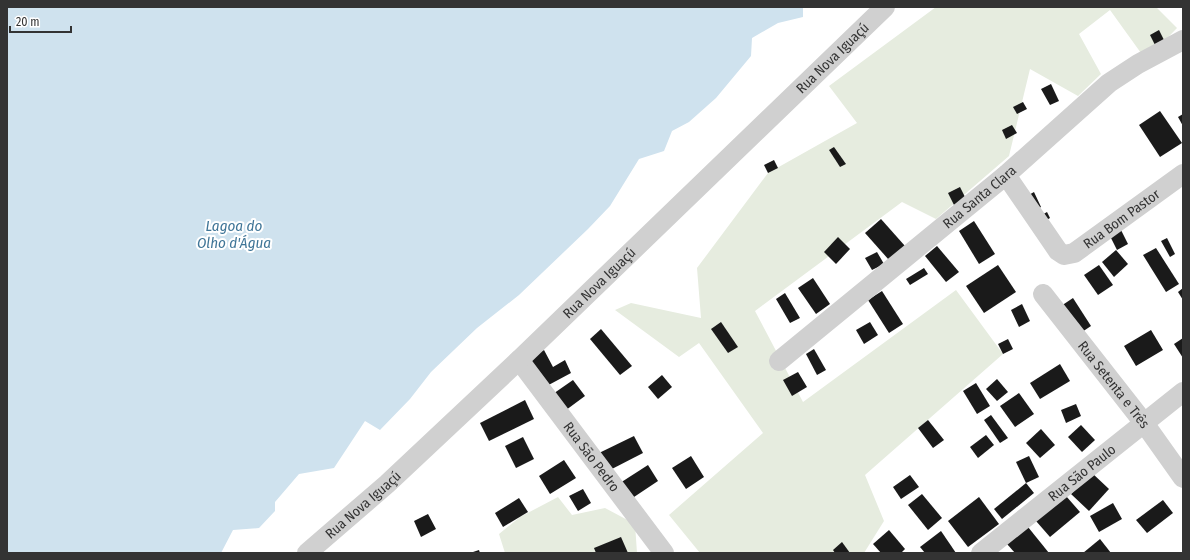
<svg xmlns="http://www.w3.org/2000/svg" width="1190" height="560" viewBox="0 0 1190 560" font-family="'Fira Sans Condensed',sans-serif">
  <rect width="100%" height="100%" fill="#fff"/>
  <!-- green -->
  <g fill="#e6ecdf">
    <polygon points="936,7 1156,7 1177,28 1146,60 1110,10 1079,34 1101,74 1078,96 1030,69 1009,156 936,219 902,202 755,311 803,402 956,290 1003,354 865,475 884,521 864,553 700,553 669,515 763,433 699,343 679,357 615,310 631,303 701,318 697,268 768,173 857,123 829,86"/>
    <polygon points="558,497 572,515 605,508 635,524 637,553 505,553 499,534 520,517"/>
  </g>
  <!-- water -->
  <polygon fill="#cfe2ee" points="7,7 803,7 803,17 778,23 752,38 751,56 716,98 689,122 672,131 664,151 639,159 610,206 588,229 519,295 477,328 431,372 410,399 380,430 365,421 334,468 299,474 275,502 275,511 259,528 233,530 221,553 7,553"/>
  <!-- building -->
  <g fill="#1a1a1a">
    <polygon points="1159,30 1165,42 1156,47 1150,35"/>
    <polygon points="1051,84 1059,101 1050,105 1041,89"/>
    <polygon points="1023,102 1027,109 1017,114 1013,107"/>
    <polygon points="1160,111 1182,143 1160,157 1139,125"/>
    <polygon points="1183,114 1183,126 1178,117"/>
    <polygon points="1012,125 1017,133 1006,139 1002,130"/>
    <polygon points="834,147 846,164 840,167 829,150"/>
    <polygon points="774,160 778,168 768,173 764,165"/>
    <polygon points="960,187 966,199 954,205 948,193"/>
    <polygon points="1034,192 1041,207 1034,211 1027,196"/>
    <polygon points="1047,212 1050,218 1043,222 1040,216"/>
    <polygon points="881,219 905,246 889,260 865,233"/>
    <polygon points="974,221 995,254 979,264 959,231"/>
    <polygon points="1121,230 1128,244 1117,250 1110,236"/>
    <polygon points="838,237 850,249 836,264 824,252"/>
    <polygon points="1167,238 1175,254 1170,257 1161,241"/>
    <polygon points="937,246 959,272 946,282 925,256"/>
    <polygon points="1156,248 1179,284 1166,292 1143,255"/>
    <polygon points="1116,250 1128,264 1114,277 1102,262"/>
    <polygon points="877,252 884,264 872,270 865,258"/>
    <polygon points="998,265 1016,292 984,313 966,286"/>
    <polygon points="1099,265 1113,285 1098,295 1084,275"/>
    <polygon points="924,268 928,274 910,285 906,279"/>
    <polygon points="813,278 830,304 816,314 798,288"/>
    <polygon points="1183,288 1183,300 1178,292"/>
    <polygon points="882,291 903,324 889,333 868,300"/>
    <polygon points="785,293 800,318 790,323 776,299"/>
    <polygon points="1073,298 1091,326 1079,334 1061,306"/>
    <polygon points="1022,304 1030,321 1019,327 1011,310"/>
    <polygon points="721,322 738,347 728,353 711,329"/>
    <polygon points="870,322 878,335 864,344 856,330"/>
    <polygon points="601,329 632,366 620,375 590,339"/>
    <polygon points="1151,330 1163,350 1136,366 1124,346"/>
    <polygon points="1183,338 1183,358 1174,344"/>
    <polygon points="1008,339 1013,349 1003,354 998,344"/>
    <polygon points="814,349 826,370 817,375 806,354"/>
    <polygon points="544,350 553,367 565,360 571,373 543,388 527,359"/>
    <polygon points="1060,364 1070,381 1040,399 1030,383"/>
    <polygon points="798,372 807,387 792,396 783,380"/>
    <polygon points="662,375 672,387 658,399 648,387"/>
    <polygon points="997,379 1008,392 997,401 986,389"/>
    <polygon points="573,380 585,396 562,413 550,396"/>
    <polygon points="976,383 990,406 977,414 963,391"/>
    <polygon points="1019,393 1034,414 1015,427 1000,406"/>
    <polygon points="525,400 534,419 489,441 480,423"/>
    <polygon points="1076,404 1081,416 1066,423 1061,410"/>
    <polygon points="991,415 1008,438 1000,443 984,420"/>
    <polygon points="928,420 944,440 933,448 918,428"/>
    <polygon points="1081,425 1095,440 1082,452 1068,437"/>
    <polygon points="1041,429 1055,445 1040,458 1026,443"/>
    <polygon points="986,435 994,445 978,458 970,447"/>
    <polygon points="634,436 643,453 608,471 599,453"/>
    <polygon points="523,437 534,459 516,468 505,446"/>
    <polygon points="691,456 704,477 686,489 672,468"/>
    <polygon points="1029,456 1039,477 1026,483 1016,462"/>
    <polygon points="564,460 576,478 550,494 539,476"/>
    <polygon points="648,465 658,481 631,499 620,483"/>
    <polygon points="1092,473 1109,489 1089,511 1071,494"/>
    <polygon points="910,475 919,487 901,499 893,487"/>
    <polygon points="1026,483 1034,493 1002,519 994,509"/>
    <polygon points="583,489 591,503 578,511 569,496"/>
    <polygon points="922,494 942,518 928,530 908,505"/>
    <polygon points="1066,496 1080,512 1050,537 1036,521"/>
    <polygon points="979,497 999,524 968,547 948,521"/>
    <polygon points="519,498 528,512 503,527 495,513"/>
    <polygon points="1163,500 1173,513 1147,533 1136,520"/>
    <polygon points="1113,503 1122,519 1099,532 1090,516"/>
    <polygon points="428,514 436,529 421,537 414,521"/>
    <polygon points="1028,527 1049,553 1015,553 1007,544"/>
    <polygon points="889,530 905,549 901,553 881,553 873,544"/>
    <polygon points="941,531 956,553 925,553 920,547"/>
    <polygon points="621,537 628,553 596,553 594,548"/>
    <polygon points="1100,539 1111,553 1083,553"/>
    <polygon points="842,542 850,553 835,553 833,550"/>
    <polygon points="479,550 480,553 470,553"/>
  </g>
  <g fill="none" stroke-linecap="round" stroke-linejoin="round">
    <!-- minor -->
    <g stroke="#d0d0d0" stroke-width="20">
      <path id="s1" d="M1006,175L1058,251L1064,255L1074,253L1081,248L1183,174"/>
      <path id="s2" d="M1043,294L1144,423L1183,478"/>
      <path id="s3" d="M519,360L664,553"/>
      <path id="s4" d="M779,361L1006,175L1109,83L1138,64L1183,40"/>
      <path id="s5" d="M307,553L387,484L519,360L885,7"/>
      <path id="s6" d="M981,553L1183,392"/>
    </g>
  </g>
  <g text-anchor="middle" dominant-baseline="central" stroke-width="4" stroke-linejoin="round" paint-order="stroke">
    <!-- street labels -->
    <g font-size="14" fill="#333" stroke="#fff">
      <text stroke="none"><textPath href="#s5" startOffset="722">Rua Nova Iguaçú</textPath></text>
      <text stroke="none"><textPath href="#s4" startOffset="259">Rua Santa Clara</textPath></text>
      <text stroke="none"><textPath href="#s1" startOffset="168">Rua Bom Pastor</textPath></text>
      <text stroke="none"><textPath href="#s5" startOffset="398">Rua Nova Iguaçú</textPath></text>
      <text stroke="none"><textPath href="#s2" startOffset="115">Rua Setenta e Três</textPath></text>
      <text stroke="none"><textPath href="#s3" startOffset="121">Rua São Pedro</textPath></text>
      <text stroke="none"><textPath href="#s6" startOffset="129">Rua São Paulo</textPath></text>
      <text stroke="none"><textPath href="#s5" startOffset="74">Rua Nova Iguaçú</textPath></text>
    </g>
    <!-- water labels -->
    <g font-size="15" font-style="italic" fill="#3f7597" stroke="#fff">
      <text x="234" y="226">Lagoa do<tspan x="234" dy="17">Olho d'Água</tspan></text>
    </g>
  </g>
  <!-- border -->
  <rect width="1190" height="560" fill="none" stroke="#333333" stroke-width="16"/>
  <!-- scale -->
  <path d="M10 26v6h61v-6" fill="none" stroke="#333333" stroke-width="2"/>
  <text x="16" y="26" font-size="12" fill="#333333" stroke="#ffffff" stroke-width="3" paint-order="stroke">20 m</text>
</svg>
